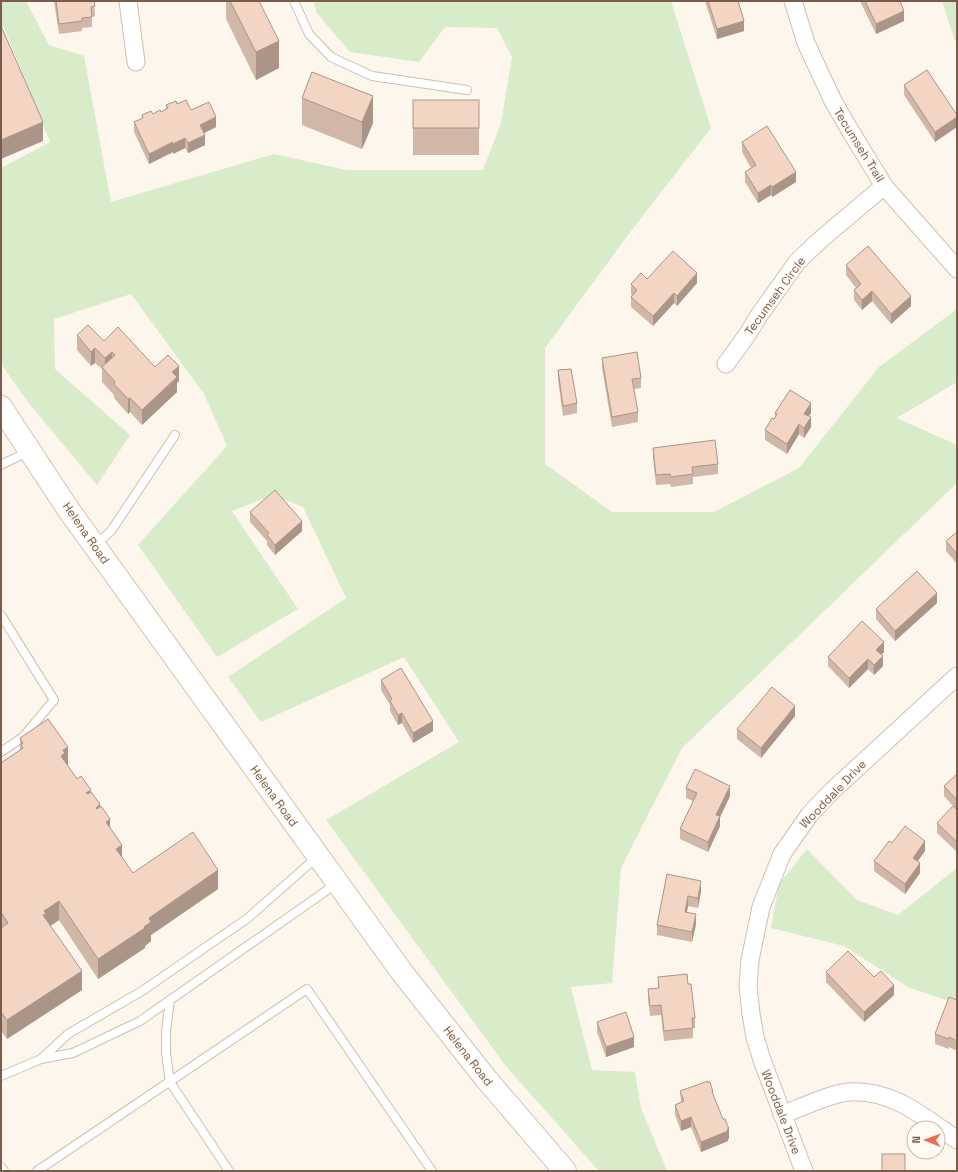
<svg xmlns="http://www.w3.org/2000/svg" width="958" height="1172" viewBox="0 0 958 1172" font-family="'Space Grotesk',sans-serif">
  <rect width="100%" height="100%" fill="#fdf6ec"/>
  <!-- green -->
  <g fill="#d8ecc9">
    <polygon points="1,1 26,1 49,45 84,56 111,202 274,154 346,170 483,170 501,123 512,57 497,28 445,27 419,62 350,52 316,12 314,1 671,1 711,128 631,231 545,348 545,464 612,512 714,512 799,468 879,367 957,309 957,382 897,418 957,445 957,483 682,748 621,868 612,983 571,987 592,1070 635,1072 641,1108 667,1171 599,1171 505,1065 326,820 459,742 404,657 261,722 228,677 346,598 303,507 273,495 232,511 298,609 217,657 138,545 227,446 204,394 131,294 54,319 55,369 130,435 97,485 28,402 1,364 1,168 50,142 4,27 1,27"/>
    <polygon points="942,1 957,1 957,43 954,38"/>
    <polygon points="807,849 857,900 898,915 957,868 957,1004 908,987 844,946 771,928 779,884"/>
  </g>
  <g fill="none" stroke-linecap="round" stroke-linejoin="round">
    <defs>
      <g id="lane">
        <polyline points="294,1 309,34 331,57 372,76 467,90"/>
        <polyline points="1,465 29,451"/>
        <polyline points="95,545 111,531 175,435"/>
        <polyline points="1,615 54,700 23,737 1,752"/>
        <polyline points="317,857 248,918 142,991 68,1034 41,1059 73,1053 140,1021 336,884"/>
        <polyline points="170,1000 166,1031 166,1053 170,1082 229,1171"/>
        <polyline points="1,1076 41,1059"/>
        <polyline points="1,1167 4,1171"/>
        <polyline points="37,1171 307,989 432,1171"/>
      </g>
      <g id="street">
        <polyline points="128,1 136,62"/>
        <polyline points="793,1 806,43 833,101 851,132 884,186 957,269"/>
        <polyline points="726,364 747,335 760,314 797,262 819,241 884,186"/>
        <path d="M782,1115C800,1108 831,1093 849,1092C892,1089 924,1117 957,1140"/>
        <polyline points="804,1171 762,1060 755,1037 751,1014 748,986 750,960 761,907 782,854 810,814 832,791 957,676"/>
      </g>
      <polyline id="secondary" points="1,407 68,509 401,971 487,1080 565,1171"/>
    </defs>
    <!-- lane casing -->
    <use href="#lane" stroke="#d1beb0" stroke-width="10"/>
    <!-- street casing -->
    <use href="#street" stroke="#d1beb0" stroke-width="19"/>
    <!-- secondary casing -->
    <use href="#secondary" stroke="#d6c0b0" stroke-width="24"/>
    <!-- lane -->
    <use href="#lane" stroke="#fff" stroke-width="8"/>
    <!-- street -->
    <use href="#street" stroke="#fff" stroke-width="17"/>
    <!-- secondary -->
    <use href="#secondary" stroke="#fff" stroke-width="22"/>
  </g>
  <!-- wall -->
  <g fill="#d1b7a8">
    <polygon points="54,1 94,1 95,16 92,17 92,27 82,28 82,31 59,34"/>
    <polygon points="226,1 259,1 279,68 256,80 226,19"/>
    <polygon points="705,1 738,1 744,31 717,39"/>
    <polygon points="860,1 900,1 904,21 876,34"/>
    <polygon points="904,85 957,115 935,142 904,95"/>
    <polygon points="302,98 373,123 362,149 302,125"/>
    <rect x="413" y="100" width="66" height="55"/>
    <polygon points="177,104 191,110 216,127 204,133 205,145 188,153 185,148 173,154 173,152 149,164 134,132 134,122 142,119 142,115 153,114 161,112 166,109 166,105"/>
    <polygon points="742,142 796,182 772,197 771,195 758,203 745,182 745,172 751,168 742,152"/>
    <polygon points="957,158 957,171 956,170 956,160"/>
    <polygon points="846,265 911,306 891,324 872,301 862,310 854,300 854,290 856,288 846,275"/>
    <polygon points="647,279 697,283 677,306 674,303 653,326 631,307 631,297 632,295 631,294 631,284"/>
    <polygon points="77,335 104,341 155,367 179,381 177,383 177,392 142,425 130,412 128,414 114,398 114,395 102,382 102,369 95,363 91,366 77,350"/>
    <polygon points="602,358 641,378 641,388 634,389 638,412 638,422 612,427 602,368"/>
    <polygon points="558,370 577,403 577,413 563,416 558,380"/>
    <polygon points="775,413 811,413 809,416 811,427 804,438 799,434 787,454 765,440 765,430 775,417"/>
    <polygon points="653,448 718,464 718,474 693,477 693,484 671,487 670,484 656,485 653,458"/>
    <polygon points="250,512 302,531 275,555 267,545 267,541 250,522"/>
    <polygon points="957,532 957,564 946,551 946,541"/>
    <polygon points="937,603 895,641 876,619 876,609"/>
    <polygon points="884,652 882,654 883,666 874,675 868,669 849,688 828,666 828,657"/>
    <polygon points="381,680 433,731 413,743 402,723 398,725 390,711 390,705 381,690"/>
    <polygon points="795,716 761,758 737,739 737,729"/>
    <polygon points="20,738 68,766 77,779 91,792 100,807 110,829 122,857 133,873 218,889 151,935 151,941 145,946 145,948 98,979 59,920 50,926 82,990 7,1039 1,1031 1,763 20,750"/>
    <polygon points="957,774 957,810 944,796 944,786"/>
    <polygon points="686,788 730,796 720,817 720,826 708,852 680,839 680,829 693,801 686,798"/>
    <polygon points="957,810 957,852 937,833 937,823"/>
    <polygon points="892,843 925,851 918,861 920,873 905,894 874,871 874,861"/>
    <polygon points="667,874 701,891 698,908 688,906 687,912 696,924 692,942 657,935 657,925"/>
    <polygon points="826,972 874,977 894,995 864,1022 826,982"/>
    <polygon points="658,977 688,984 695,1018 695,1028 693,1028 693,1038 664,1041 661,1015 650,1016 648,999 648,989 658,988"/>
    <polygon points="957,1000 957,1051 949,1047 949,1049 935,1044 935,1034"/>
    <polygon points="597,1022 634,1047 606,1057 597,1032"/>
    <polygon points="680,1091 713,1096 729,1139 728,1139 728,1141 701,1152 691,1127 681,1131 675,1115 675,1105 681,1102"/>
  </g>
  <!-- shaded-wall -->
  <g fill="#aa9588">
    <polygon points="904,11 904,21 876,34 876,24"/>
    <polygon points="744,21 744,31 717,39 717,29"/>
    <polygon points="279,41 279,68 256,80 256,52"/>
    <polygon points="373,96 373,123 362,149 362,122"/>
    <polygon points="216,117 216,127 200,135 200,125"/>
    <polygon points="957,117 957,127 935,142 935,132"/>
    <polygon points="43,122 43,141 1,159 1,140"/>
    <polygon points="205,135 205,145 188,153 188,143"/>
    <polygon points="185,138 185,148 173,154 173,144"/>
    <polygon points="173,142 173,152 149,164 149,154"/>
    <polygon points="796,172 796,182 772,197 772,187"/>
    <polygon points="771,185 771,195 758,203 758,193"/>
    <polygon points="697,273 697,283 677,306 677,296"/>
    <polygon points="872,291 872,301 862,310 862,300"/>
    <polygon points="674,293 674,303 653,326 653,316"/>
    <polygon points="911,296 911,306 891,324 891,314"/>
    <polygon points="95,348 95,363 91,366 91,352"/>
    <polygon points="112,352 112,367 105,371 105,358"/>
    <polygon points="179,366 179,381 177,383 177,392 142,425 142,410 172,372"/>
    <polygon points="130,398 130,412 128,414 128,399"/>
    <polygon points="811,403 811,413 804,423 804,414"/>
    <polygon points="811,417 811,427 804,438 804,428"/>
    <polygon points="799,424 799,434 787,454 787,444"/>
    <polygon points="302,521 302,531 275,555 275,545"/>
    <polygon points="937,593 937,603 895,641 895,631"/>
    <polygon points="884,642 884,652 876,660 876,650"/>
    <polygon points="883,656 883,666 874,675 874,665"/>
    <polygon points="868,659 868,669 849,688 849,678"/>
    <polygon points="795,706 795,716 761,758 761,748"/>
    <polygon points="402,713 402,723 398,725 398,715"/>
    <polygon points="433,721 433,731 413,743 413,733"/>
    <polygon points="68,747 68,766 61,756 63,750"/>
    <polygon points="730,786 730,796 720,817 720,826 708,852 708,842 716,815"/>
    <polygon points="91,790 91,809 86,793"/>
    <polygon points="100,804 100,824 96,808"/>
    <polygon points="110,819 110,838 106,822"/>
    <polygon points="925,841 925,851 913,867 913,858"/>
    <polygon points="122,845 122,864 116,849"/>
    <polygon points="920,863 920,873 905,894 905,884"/>
    <polygon points="218,870 218,889 151,935 151,941 145,946 145,948 98,979 98,959 144,927 149,918"/>
    <polygon points="701,881 701,891 698,908 698,898"/>
    <polygon points="688,896 688,906 685,922 685,912"/>
    <polygon points="59,901 59,920 46,929 43,915 44,911"/>
    <polygon points="696,914 696,924 692,942 692,932"/>
    <polygon points="82,971 82,990 7,1039 7,1020"/>
    <polygon points="894,985 894,995 864,1022 864,1012"/>
    <polygon points="634,1037 634,1047 606,1057 606,1047"/>
    <polygon points="691,1117 691,1127 681,1131 681,1121"/>
    <polygon points="729,1129 729,1139 728,1139 728,1141 701,1152 701,1142"/>
  </g>
  <!-- building -->
  <g fill="#f3d5c3" stroke="#aa9588">
    <polygon points="56,1 94,1 95,6 91,7 92,17 82,18 82,21 59,24"/>
    <polygon points="230,1 259,1 279,41 256,52"/>
    <polygon points="708,1 738,1 744,21 717,29"/>
    <polygon points="865,1 900,1 904,11 876,24"/>
    <polygon points="1,26 43,122 1,140"/>
    <polygon points="927,70 957,115 957,117 935,132 904,85"/>
    <polygon points="312,72 373,96 362,122 302,98"/>
    <polygon points="186,100 191,110 209,102 216,117 200,125 205,135 188,143 185,138 173,144 173,142 149,154 134,122 143,118 142,115 151,111 153,114 160,110 161,112 168,108 166,105 176,101 177,104"/>
    <rect x="413" y="100" width="66" height="28"/>
    <polygon points="767,126 796,172 772,187 771,185 758,193 745,172 756,165 742,142"/>
    <polygon points="868,246 911,296 891,314 872,291 862,300 854,290 861,284 846,265"/>
    <polygon points="673,251 697,273 677,296 674,293 653,316 631,297 637,290 631,284 641,273 647,279"/>
    <polygon points="88,325 104,341 118,327 155,367 168,355 179,366 172,372 177,377 142,410 130,398 128,399 114,384 115,382 102,367 115,355 112,352 105,358 95,348 91,352 77,335"/>
    <polygon points="637,352 641,378 632,379 638,412 612,417 602,358"/>
    <polygon points="571,369 577,403 563,406 558,370"/>
    <polygon points="790,390 811,403 804,414 811,417 804,428 799,424 787,444 765,430 772,418 774,419 777,414 775,413"/>
    <polygon points="715,440 718,464 692,467 693,474 671,477 670,474 656,475 653,448"/>
    <polygon points="275,490 302,521 275,545 267,535 269,533 250,512"/>
    <polygon points="957,532 957,554 946,541"/>
    <polygon points="917,571 937,593 895,631 876,609"/>
    <polygon points="862,621 884,642 876,650 883,656 874,665 868,659 849,678 828,657"/>
    <polygon points="401,668 433,721 413,733 402,713 398,715 390,701 392,699 381,680"/>
    <polygon points="772,687 795,706 761,748 737,729"/>
    <polygon points="48,719 68,747 63,750 65,753 61,756 77,779 81,776 91,790 86,793 88,794 91,792 100,804 96,808 97,809 101,806 110,819 106,822 122,845 116,849 133,873 193,832 218,870 149,918 151,922 144,927 145,928 98,959 59,901 44,911 46,914 43,915 82,971 7,1020 1,1012 1,928 8,923 1,912 1,763 23,748 21,744 23,743 20,738"/>
    <polygon points="695,769 730,786 716,815 720,816 708,842 680,829 697,793 686,788"/>
    <polygon points="957,774 957,800 944,786"/>
    <polygon points="953,806 957,810 957,842 937,823"/>
    <polygon points="905,826 925,841 913,858 920,863 905,884 874,861 889,841 892,843"/>
    <polygon points="667,874 701,881 698,898 688,896 685,912 696,914 692,932 657,925"/>
    <polygon points="848,951 874,977 881,971 894,985 864,1012 826,972"/>
    <polygon points="687,974 688,984 691,984 695,1018 692,1018 693,1028 664,1031 661,1005 650,1006 648,989 659,988 658,977"/>
    <polygon points="949,997 957,1000 957,1041 949,1037 949,1039 935,1034"/>
    <polygon points="626,1012 634,1037 606,1047 597,1022"/>
    <polygon points="708,1081 708,1083 710,1082 713,1092 712,1092 723,1119 725,1119 729,1129 727,1129 728,1131 701,1142 691,1117 681,1121 675,1105 684,1101 680,1091"/>
    <rect x="882" y="1154" width="23" height="17"/>
  </g>
  <g text-anchor="middle" dominant-baseline="central" stroke-width="3" stroke-linejoin="round" paint-order="stroke">
    <!-- street labels -->
    <g font-size="12" fill="#7a5c4d" stroke="#fffaf3">
      <text transform="translate(859 145) rotate(58)">Tecumseh Trail</text>
      <text transform="translate(775 296) rotate(-54)">Tecumseh Circle</text>
      <text transform="translate(86 533) rotate(55)">Helena Road</text>
      <text transform="translate(833 794) rotate(-46)">Wooddale Drive</text>
      <text transform="translate(274 796) rotate(54)">Helena Road</text>
      <text transform="translate(468 1056) rotate(52)">Helena Road</text>
      <text transform="translate(781 1112) rotate(69)">Wooddale Drive</text>
    </g>
  </g>
  <!-- border -->
  <rect width="958" height="1172" fill="none" stroke="#7a5c4d" stroke-width="4"/>
  <!-- north arrow -->
  <g transform="translate(926 1140) rotate(271)"><circle r="19" fill="#fffaf3" stroke="#cabbb1"/>
  <path d="M0-3L7 15L0 10L-7 15Z" fill="#e76f51"/>
  <text y="-6" font-size="11" font-weight="bold" text-anchor="middle" fill="#7a5c4d">N</text>
  </g>
</svg>
